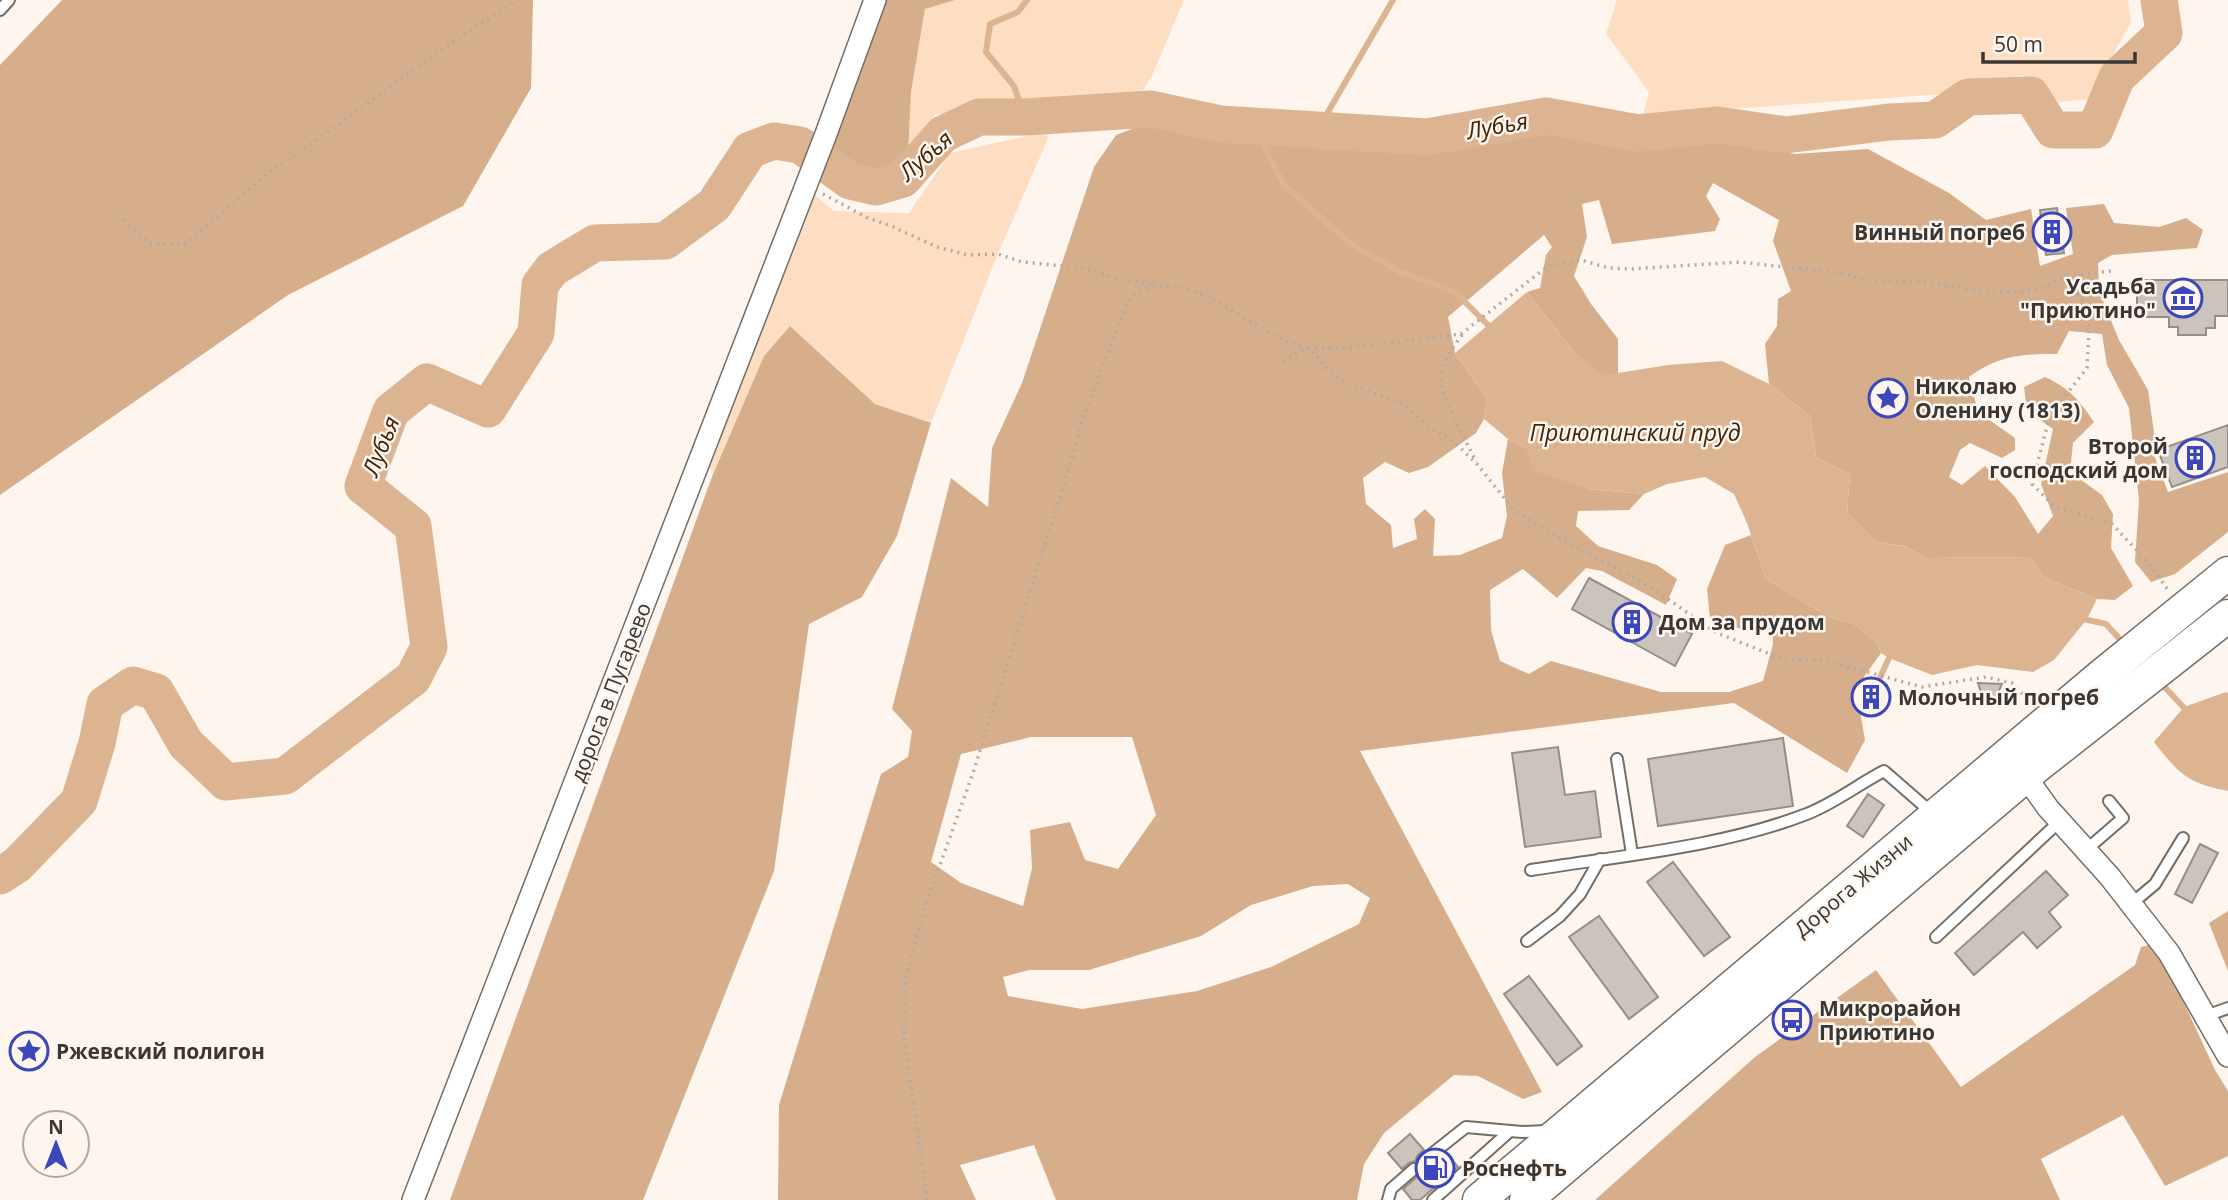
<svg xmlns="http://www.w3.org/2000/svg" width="2228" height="1200" viewBox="0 0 2228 1200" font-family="'Open Sans',sans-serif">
  <rect width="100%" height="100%" fill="#fdf5ee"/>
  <!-- green -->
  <g fill="#fddec3">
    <polygon points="955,0 1184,0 1152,76 1136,103 1055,102 1005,105 934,115 919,151 908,157 911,92 925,9"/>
    <polygon points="1617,0 2128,0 2131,22 2089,99 2059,102 2023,75 1943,94 1643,115 1649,92 1606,34"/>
    <polygon points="1040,133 1049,136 995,261 931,423 875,404 790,326 764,356 713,473 709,466 814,194 834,211 909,213 950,153"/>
  </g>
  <!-- forest -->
  <g fill="#d7ae8b" fill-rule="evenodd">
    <polygon points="62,0 533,0 531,88 463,206 288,295 0,495 0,65"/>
    <polygon points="881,0 955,0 925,9 911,92 908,157 893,176 860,176 832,148"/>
    <path d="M1145,124L1315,145L1424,150L1540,133L1635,146L1712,141L1795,154L1868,149L1949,193L1986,220L2031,209L2040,266L2073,254L2066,208L2104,204L2114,223L2159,227L2186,218L2203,230L2197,248L2112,255L2098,263L2099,291L2119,340L2148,390L2155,440L2154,455L2168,492L2228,472V532L2175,574L2151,582L2135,562L2139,500L2129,408L2107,365L2102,334L2069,331L2057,354C2021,354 1999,355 1969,377L1978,412L2015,438V450L2002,458L1970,443L1960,450L1949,477L1962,485L1985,466L2015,497L2038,534L2053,516L2041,484L2053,429L2027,411L2024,387L2045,377C2069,388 2080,401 2094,422L2073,443L2070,472L2102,495L2113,514L2111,548L2133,586L2115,600L2097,599L2043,577L2030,557L1926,558L1904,546L1876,542L1847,513L1850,474L1816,457L1810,416L1769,384L1765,344L1777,326L1778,299L1791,291L1773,241L1779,220L1713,183L1706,196L1720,219L1715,231L1612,244L1599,200L1582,204L1587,237L1574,276L1591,304L1618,339V373L1605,376L1576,355L1527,292L1540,288L1546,255L1552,247L1544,235L1448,317L1455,353L1487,399L1484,419L1476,433L1428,467L1409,473L1385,462L1363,478L1366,504L1391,525L1393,548L1417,539L1414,519L1425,509L1435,519L1433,556L1460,555L1502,538L1507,516L1502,473L1508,439L1526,448L1588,489L1644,494L1629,510L1578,511L1576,526L1598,546L1657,565L1677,579L1666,605L1602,571L1586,568L1557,598L1523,569L1490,590L1491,630L1500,661L1529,674L1551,661L1661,692H1729L1763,681L1773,644L1772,629L1746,631L1710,618L1707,589L1725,545L1751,535L1766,579L1827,616L1854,624L1877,643L1881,653L1856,688L1865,740L1847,773L1734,703L1360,751L1542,1092L1523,1099L1478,1076L1454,1075L1384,1133L1364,1164L1357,1200H1056L1034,1145L960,1165L976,1200H778L779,1105L881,774L908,757L912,731L892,709L951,478L988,507L992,448L1022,383L1094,167L1116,135ZM1031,737H1132L1156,815L1118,869L1085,860L1070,822L1030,830L1032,868L1023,906L961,883L931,862L961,754ZM1348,884L1370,898L1359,924L1271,967L1197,991L1082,1009L1008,996L1003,977L1029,970H1089L1201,936L1251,905L1313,886Z"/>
    <polygon points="790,326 875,404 931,423 897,536 862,597 809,624 774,871 643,1200 450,1200 713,474 764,356"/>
    <polygon points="2228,911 2228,971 2209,923"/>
    <polygon points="2153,944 2166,964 2215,1070 2228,1091 2228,1156 2165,1186 2123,1115 2041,1159 2060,1200 1595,1200 1755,1057 1876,970 1961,1087 2135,965 2141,947"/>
  </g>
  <!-- water -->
  <g fill="#ddb491">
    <polygon points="1527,292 1576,355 1605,375 1668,365 1722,361 1769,384 1810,416 1816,457 1850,474 1847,513 1876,542 1904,546 1926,558 2030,557 2043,577 2097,599 2087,619 2054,660 2033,672 1977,665 1932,675 1889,658 1881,653 1877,643 1854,624 1827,616 1766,579 1747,523 1734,494 1705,477 1667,484 1644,494 1588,489 1534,471 1526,448 1508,439 1484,419 1487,399 1455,353"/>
    <path d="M2226,692L2228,693V791C2187,783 2179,774 2154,742L2184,707Z"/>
  </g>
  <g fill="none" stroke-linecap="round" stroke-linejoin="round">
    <!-- stream -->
    <g stroke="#ddb491" stroke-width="6">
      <polyline points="1025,117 1014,86 986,52 990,24 1018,12 1027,0"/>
      <polyline points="1254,127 1284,185 1351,244 1400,272 1455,292 1492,329"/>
      <polyline points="1317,131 1393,0"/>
      <polyline points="2079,618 2106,624 2125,645"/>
      <polyline points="2159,681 2187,711"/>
      <polyline points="1878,682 1889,658"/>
    </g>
    <!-- river -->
    <polyline stroke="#ddb491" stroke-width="37" points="0,876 17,865 79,801 97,743 105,704 133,685 156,692 186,744 226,782 285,776 413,678 429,647 413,526 363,486 391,411 427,382 488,409 536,333 540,285 552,269 595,243 665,241 714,205 750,150 774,141 800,145 850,181 876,187 903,179 943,134 979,117 1025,117 1151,109 1221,124 1427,137 1546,116 1638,133 1718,125 1786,135 1889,122 1935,120 1968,97 2031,95 2053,130 2095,130 2117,77 2164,33 2159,0"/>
  </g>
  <!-- building -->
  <g fill="#cbc4bd" stroke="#958e88" stroke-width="2">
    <polygon points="2057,208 2064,253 2046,255 2040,210"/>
    <polygon points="2137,280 2228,280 2228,316 2215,316 2215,328 2206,328 2206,335 2178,335 2178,327 2169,327 2169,317 2137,317"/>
    <polygon points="2228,425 2228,467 2172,487 2158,450"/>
    <polygon points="1589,578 1692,634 1675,666 1572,609"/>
    <polygon points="1871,679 1887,685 1884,694 1884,707 1873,715 1860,710 1857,701 1860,692 1867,687"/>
    <polygon points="1978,683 2002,684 1997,695 1990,700 1982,696"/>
    <polygon points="1783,738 1793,806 1658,826 1648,759"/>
    <polygon points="1558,747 1565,795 1595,791 1601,837 1525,847 1512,753"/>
    <polygon points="1868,794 1884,805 1863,837 1847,826"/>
    <polygon points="2200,844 2218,853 2192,903 2175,894"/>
    <polygon points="1673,862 1730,937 1704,956 1647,882"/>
    <polygon points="2046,871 2068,895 2049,912 2061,927 2037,948 2023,932 1974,975 1955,953"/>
    <polygon points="1599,916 1658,997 1629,1019 1569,937"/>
    <polygon points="1529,976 1582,1046 1557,1065 1504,994"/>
    <polygon points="1410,1134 1424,1150 1418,1155 1415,1161 1409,1163 1402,1169 1388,1153"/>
    <polygon points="1446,1153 1458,1167 1420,1200 1412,1200 1403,1189 1419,1175 1422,1169 1428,1167"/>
  </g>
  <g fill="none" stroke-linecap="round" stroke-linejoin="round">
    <defs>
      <g id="service">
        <polyline points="0,10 9,0"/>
        <polyline points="1617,759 1632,854"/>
        <polyline points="2086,850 2123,818 2109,801"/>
        <path d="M1531,870C1619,856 1721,847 1804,815C1832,805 1857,785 1884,771L1923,805L1931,815"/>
        <polyline points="2131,904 2155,884 2183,838"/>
        <polyline points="1936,937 2060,821"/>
        <polyline points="1527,941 1560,916 1580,894 1600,859"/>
        <polyline points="2206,1016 2228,1008"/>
        <polyline points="1423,1161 1466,1127 1522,1132 1547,1131"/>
        <polyline points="1388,1200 1391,1189 1414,1169"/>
        <polyline points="1433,1200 1510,1131"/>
      </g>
      <g id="minor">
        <polyline points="2025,776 2048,808 2110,877 2169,953 2228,1056"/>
        <polyline points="413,1200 826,134 875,0"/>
      </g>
      <g id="secondary">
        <polyline points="1479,1200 2101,676 2228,573"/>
        <polyline points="1526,1200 2036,767 2228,616"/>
      </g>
    </defs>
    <!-- service casing -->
    <use href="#service" stroke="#746e68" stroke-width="14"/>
    <!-- minor casing -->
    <use href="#minor" stroke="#746e68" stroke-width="24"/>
    <!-- secondary casing -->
    <use href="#secondary" stroke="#746e68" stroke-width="35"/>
    <!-- path -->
    <g stroke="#b1aba6" stroke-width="3.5" stroke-dasharray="2 5" stroke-linecap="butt">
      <polyline points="823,194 868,218 891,226 937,247 968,255 998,254 1022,262 1084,268 1121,280 1152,284"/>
      <polyline points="124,220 150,244 186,244 269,172 303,150 449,44 518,0"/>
      <polyline points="2065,276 2090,312 2087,368 2050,415 2032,484 2054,506 2112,524 2146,560 2169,591"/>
      <path d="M1462,335C1454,346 1442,361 1441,374C1440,399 1466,439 1476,462"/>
      <polyline points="1283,361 1307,348 1345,348 1461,334 1548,266 1581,260 1609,268 1630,269 1740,262 1839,273 1868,280 1926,282 1979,291 2019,292 2044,287 2065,276 2111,271"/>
      <polyline points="927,1200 904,1036 905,979 927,901 973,773 1075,449 1081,423 1126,306 1134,295 1154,285 1185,288 1211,298 1277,337 1307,348 1321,360 1328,371 1346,383 1400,403 1412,411 1429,428 1452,440 1477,464 1514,510 1552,534 1649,586 1715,632 1787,661 1823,660 1922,687 1986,677 2012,683 2031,703"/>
    </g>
    <!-- service -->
    <use href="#service" stroke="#fff" stroke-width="10"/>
    <!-- minor -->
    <use href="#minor" stroke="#fff" stroke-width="21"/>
    <!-- secondary -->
    <use href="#secondary" stroke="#fff" stroke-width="32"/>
  </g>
  <!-- icons -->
  <defs>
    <symbol id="building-ring" viewBox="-11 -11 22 22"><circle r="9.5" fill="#fdf5ee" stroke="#3b47bb" stroke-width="1.5"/><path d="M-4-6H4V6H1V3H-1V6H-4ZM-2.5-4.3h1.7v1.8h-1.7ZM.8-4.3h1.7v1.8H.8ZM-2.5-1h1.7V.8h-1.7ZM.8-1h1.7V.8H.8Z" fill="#3b47bb"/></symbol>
    <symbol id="museum-ring" viewBox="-11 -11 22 22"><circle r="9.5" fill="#fdf5ee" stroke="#3b47bb" stroke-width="1.5"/><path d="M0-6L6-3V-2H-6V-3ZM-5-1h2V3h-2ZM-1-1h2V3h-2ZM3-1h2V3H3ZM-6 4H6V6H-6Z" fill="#3b47bb"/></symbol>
    <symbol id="sight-ring" viewBox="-11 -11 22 22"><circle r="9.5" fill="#fdf5ee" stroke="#3b47bb" stroke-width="1.5"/><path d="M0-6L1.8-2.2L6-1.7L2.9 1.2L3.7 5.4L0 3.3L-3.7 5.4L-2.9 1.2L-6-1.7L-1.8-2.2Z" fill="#3b47bb"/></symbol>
    <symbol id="bus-ring" viewBox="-11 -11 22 22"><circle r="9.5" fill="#fdf5ee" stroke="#3b47bb" stroke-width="1.5"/><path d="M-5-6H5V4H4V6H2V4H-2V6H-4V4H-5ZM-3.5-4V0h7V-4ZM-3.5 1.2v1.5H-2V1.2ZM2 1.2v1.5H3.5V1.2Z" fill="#3b47bb"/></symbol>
    <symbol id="fuel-ring" viewBox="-11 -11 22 22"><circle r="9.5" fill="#fdf5ee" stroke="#3b47bb" stroke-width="1.5"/><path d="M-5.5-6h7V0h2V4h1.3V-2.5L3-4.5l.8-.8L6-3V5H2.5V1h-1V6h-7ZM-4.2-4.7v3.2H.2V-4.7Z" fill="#3b47bb"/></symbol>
  </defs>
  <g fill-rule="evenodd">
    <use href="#building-ring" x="2030" y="210" width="44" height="44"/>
    <use href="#museum-ring" x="2161" y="276" width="44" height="44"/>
    <use href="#sight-ring" x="1866" y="376" width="44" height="44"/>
    <use href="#building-ring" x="2173" y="436" width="44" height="44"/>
    <use href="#building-ring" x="1610" y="600" width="44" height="44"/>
    <use href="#building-ring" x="1849" y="675" width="44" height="44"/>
    <use href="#bus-ring" x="1770" y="998" width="44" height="44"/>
    <use href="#sight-ring" x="7" y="1029" width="44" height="44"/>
    <use href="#fuel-ring" x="1413" y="1146" width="44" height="44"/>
  </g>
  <g text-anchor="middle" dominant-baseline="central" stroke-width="5" stroke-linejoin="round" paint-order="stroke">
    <!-- poi labels -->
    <g font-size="21" font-weight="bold" fill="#393634" stroke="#fdf5ee" text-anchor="start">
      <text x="2025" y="232" text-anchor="end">Винный погреб</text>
      <text x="2156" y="286" text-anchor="end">Усадьба<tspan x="2156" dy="24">"Приютино"</tspan></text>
      <text x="1915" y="386">Николаю<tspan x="1915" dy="24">Оленину (1813)</tspan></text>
      <text x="2168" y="446" text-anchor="end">Второй<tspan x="2168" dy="24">господский дом</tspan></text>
      <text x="1659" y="622">Дом за прудом</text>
      <text x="1898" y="697">Молочный погреб</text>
      <text x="1819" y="1008">Микрорайон<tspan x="1819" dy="24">Приютино</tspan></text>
      <text x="56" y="1051">Ржевский полигон</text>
      <text x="1462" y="1168">Роснефть</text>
    </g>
    <!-- street labels -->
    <g font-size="21" fill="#393634" stroke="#fdf5ee">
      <text transform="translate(610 692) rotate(-69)">дорога в Пугарево</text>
      <text transform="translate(1853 885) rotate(-40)">Дорога Жизни</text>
    </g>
    <!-- water labels -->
    <g font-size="23" font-style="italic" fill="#402408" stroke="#fdf5ee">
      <text transform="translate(1497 125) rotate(-10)">Лубья</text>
      <text transform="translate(925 155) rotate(-41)">Лубья</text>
      <text x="1635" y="432">Приютинский пруд</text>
      <text transform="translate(380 446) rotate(-68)">Лубья</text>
    </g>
  </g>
  <!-- north arrow -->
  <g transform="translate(56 1144)"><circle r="33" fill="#fdf5ee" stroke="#afa9a4" stroke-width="2"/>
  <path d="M0-5L12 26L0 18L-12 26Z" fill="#3b47bb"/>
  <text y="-10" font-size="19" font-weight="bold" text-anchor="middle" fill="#393634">N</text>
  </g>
  <!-- scale -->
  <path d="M1983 52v10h152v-10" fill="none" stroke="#393634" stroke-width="3.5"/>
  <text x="1994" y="52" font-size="21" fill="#393634" stroke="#fdf5ee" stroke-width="5" paint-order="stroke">50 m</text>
</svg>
